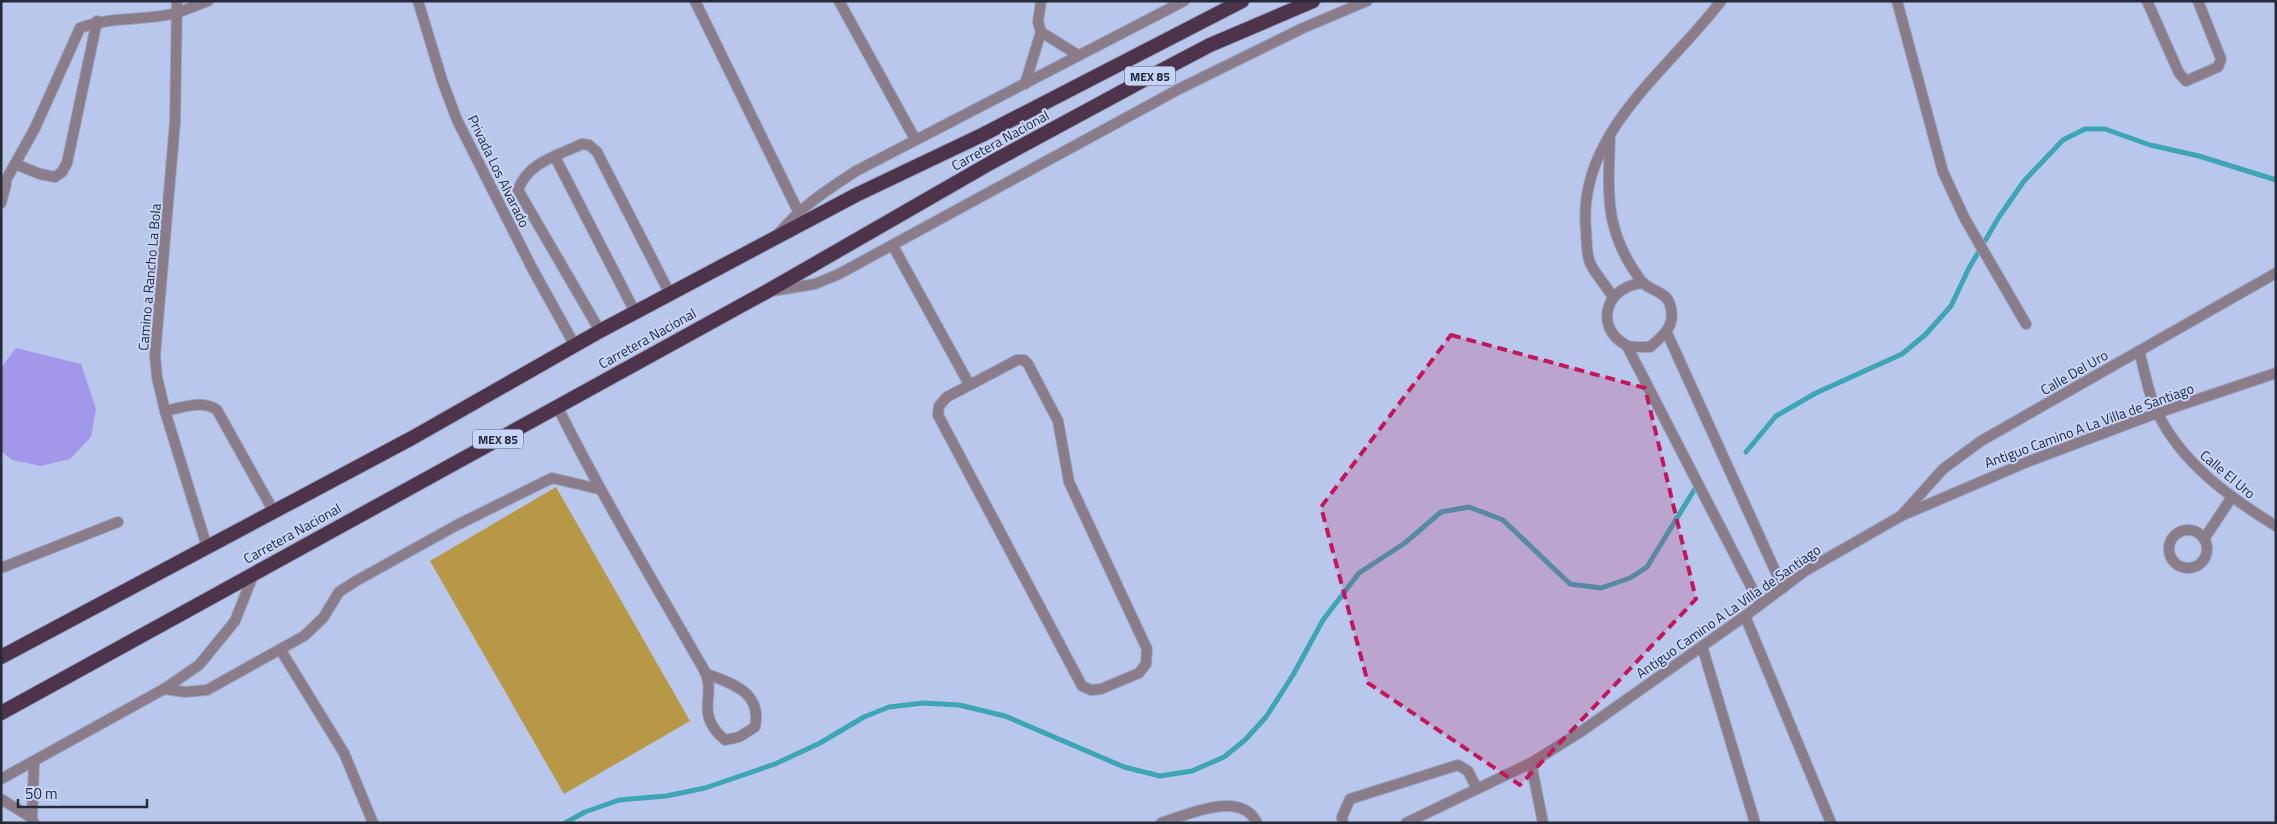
<svg xmlns="http://www.w3.org/2000/svg" width="2277" height="824" viewBox="0 0 2277 824" font-family="'Titillium Web',sans-serif">
  <rect width="100%" height="100%" fill="#bac7ec"/>
  <!-- green -->
  <polygon fill="#b69847" points="556,487 690,721 564,794 430,561"/>
  <g fill="none" stroke-linecap="round" stroke-linejoin="round">
    <!-- stream -->
    <g stroke="#3da5b5" stroke-width="5">
      <polyline points="1746,452 1776,416 1816,393 1902,354 1925,335 1951,306 1969,268 1999,217 2024,181 2063,140 2085,129 2105,129 2150,145 2199,156 2276,180"/>
      <polyline points="565,823 585,812 619,800 666,796 705,788 775,764 820,743 864,717 889,707 923,703 959,705 1005,716 1124,767 1160,776 1192,771 1224,757 1245,740 1266,717 1293,675 1323,620 1359,573 1405,543 1441,512 1469,507 1503,520 1570,584 1601,588 1630,578 1647,567 1696,487"/>
    </g>
  </g>
  <!-- building -->
  <polygon fill="#a397ea" points="16,348 81,364 96,409 91,437 70,459 41,466 12,460 1,451 1,368"/>
  <g fill="none" stroke-linecap="round" stroke-linejoin="round">
    <defs>
      <g id="service">
        <polyline points="1041,1 1038,22 1041,32"/>
        <polyline points="2147,1 2179,73 2186,81 2218,67 2221,59 2198,1"/>
        <polyline points="1025,84 1041,32 1078,55"/>
        <polyline points="555,157 635,312"/>
        <polyline points="15,164 40,174 55,177 62,172 67,163 97,21"/>
        <path d="M1,189L35,128L80,28C111,16 145,21 177,13"/>
        <polyline points="1,203 6,184"/>
        <polyline points="893,246 969,384"/>
        <path d="M600,331L518,190C528,162 557,156 582,144L589,145L597,152L670,294"/>
        <polygon points="1017,360 1024,360 1028,364 1058,421 1069,482 1147,649 1146,664 1139,673 1101,689 1091,690 1082,686 938,415 939,406 947,397"/>
        <path d="M557,406C602,496 653,581 703,668C719,695 692,712 725,740L739,737L755,727C762,693 734,684 707,674"/>
        <polyline points="1,568 118,522"/>
        <polyline points="280,649 344,753 373,823"/>
        <polyline points="164,689 185,692 207,690 304,636 323,618 339,592 356,581 457,525 552,478 599,489"/>
        <polyline points="34,763 32,818 34,823"/>
        <polyline points="1,779 164,689 199,665 235,621 254,573"/>
        <polyline points="1,799 32,818"/>
        <path d="M1161,823C1187,815 1241,789 1257,823"/>
        <polyline points="1343,823 1342,817 1350,799 1458,765 1468,771 1477,789"/>
      </g>
      <g id="minor">
        <polyline points="177,1 175,122 155,355 157,377 165,411 207,547"/>
        <polyline points="418,1 442,80 457,120 532,268 574,344"/>
        <polyline points="695,1 798,211"/>
        <polyline points="839,1 915,139"/>
        <polyline points="1897,1 1943,172 1965,219 2026,324"/>
        <polyline points="177,13 208,1"/>
        <path d="M1610,137C1608,195 1604,232 1642,282C1649,290 1664,291 1669,302C1678,324 1664,335 1650,347C1643,347 1632,348 1626,345C1593,327 1606,285 1644,283"/>
        <path d="M1613,297C1606,286 1597,276 1591,265C1586,256 1587,242 1586,231C1576,134 1668,71 1721,1"/>
        <polyline points="1667,333 1783,588"/>
        <polyline points="1627,346 1760,604"/>
        <path d="M2139,351C2145,371 2148,395 2158,414C2183,464 2229,497 2276,526"/>
        <path d="M165,411C181,408 203,399 217,410L274,512"/>
        <polyline points="1901,516 1943,469 1981,441 2276,273"/>
        <circle cx="2188" cy="549" r="19"/>
        <polyline points="2204,539 2232,497"/>
        <polyline points="1745,616 1831,823"/>
        <polyline points="1702,646 1755,823"/>
        <polyline points="1531,763 1543,823"/>
      </g>
      <g id="tertiary">
        <path d="M779,233C802,206 827,190 856,171L1184,1"/>
        <polyline points="772,291 815,284 839,274 1179,89 1303,28 1367,1"/>
        <polyline points="1406,823 1531,763 1579,733 1745,616 1805,571 1901,516 2027,462 2157,413 2276,373"/>
      </g>
      <g id="trunk">
        <polyline points="1,657 412,438 600,331 856,195 984,134 1242,1"/>
        <polyline points="1,713 766,292 992,162 1151,76 1210,45 1313,1"/>
      </g>
    </defs>
    <!-- service casing -->
    <use href="#service" stroke="#99a5c5" stroke-width="12"/>
    <!-- minor casing -->
    <use href="#minor" stroke="#99a5c5" stroke-width="12"/>
    <!-- tertiary casing -->
    <use href="#tertiary" stroke="#99a5c5" stroke-width="12"/>
    <!-- trunk casing -->
    <use href="#trunk" stroke="#99a5c5" stroke-width="16"/>
    <!-- service -->
    <use href="#service" stroke="#8a7d89" stroke-width="10"/>
    <!-- minor -->
    <use href="#minor" stroke="#8a7d89" stroke-width="10"/>
    <!-- tertiary -->
    <use href="#tertiary" stroke="#8a7d89" stroke-width="10"/>
    <!-- trunk -->
    <use href="#trunk" stroke="#4d344b" stroke-width="14"/>
  </g>
  <!-- marked area -->
  <path fill="#c2185b" fill-opacity="0.2" stroke="#c2185b" stroke-width="4" stroke-dasharray="10 6" stroke-linejoin="round" d="M1451,335L1645,388L1696,599L1520,785L1368,683L1321,507Z"/>
  <g text-anchor="middle" dominant-baseline="central" stroke-width="4" stroke-linejoin="round" paint-order="stroke">
    <!-- shield labels -->
    <g fill="#c7d4fa" stroke="#565e73" stroke-width="1">
      <rect x="1125" y="66.5" width="50" height="19" rx="4"/>
      <rect x="473" y="429.5" width="50" height="19" rx="4"/>
    </g>
    <g font-size="12" font-weight="bold" fill="#252b39">
      <text x="1150" y="76">MEX 85</text>
      <text x="498" y="439">MEX 85</text>
    </g>
    <!-- street labels -->
    <g font-size="14" fill="#252b39" stroke="#c7d4fa">
      <text transform="translate(1000 140) rotate(-29)">Carretera Nacional</text>
      <text transform="translate(499 171) rotate(64)">Privada Los Alvarado</text>
      <text transform="translate(149 277) rotate(-85)">Camino a Rancho La Bola</text>
      <text transform="translate(647 338) rotate(-29)">Carretera Nacional</text>
      <text transform="translate(2074 372) rotate(-30)">Calle Del Uro</text>
      <text transform="translate(2089 425) rotate(-20)">Antiguo Camino A La Villa de Santiago</text>
      <text transform="translate(2228 474) rotate(40)">Calle El Uro</text>
      <text transform="translate(292 533) rotate(-29)">Carretera Nacional</text>
      <text transform="translate(1728 611) rotate(-35)">Antiguo Camino A La Villa de Santiago</text>
    </g>
  </g>
  <!-- border -->
  <rect width="2277" height="824" fill="none" stroke="#252b39" stroke-width="5"/>
  <!-- scale -->
  <path d="M18 799v8h129v-8" fill="none" stroke="#252b39" stroke-width="2.5"/>
  <text x="25" y="799" font-size="15" fill="#252b39" stroke="#c7d4fa" stroke-width="4" paint-order="stroke">50 m</text>
</svg>
